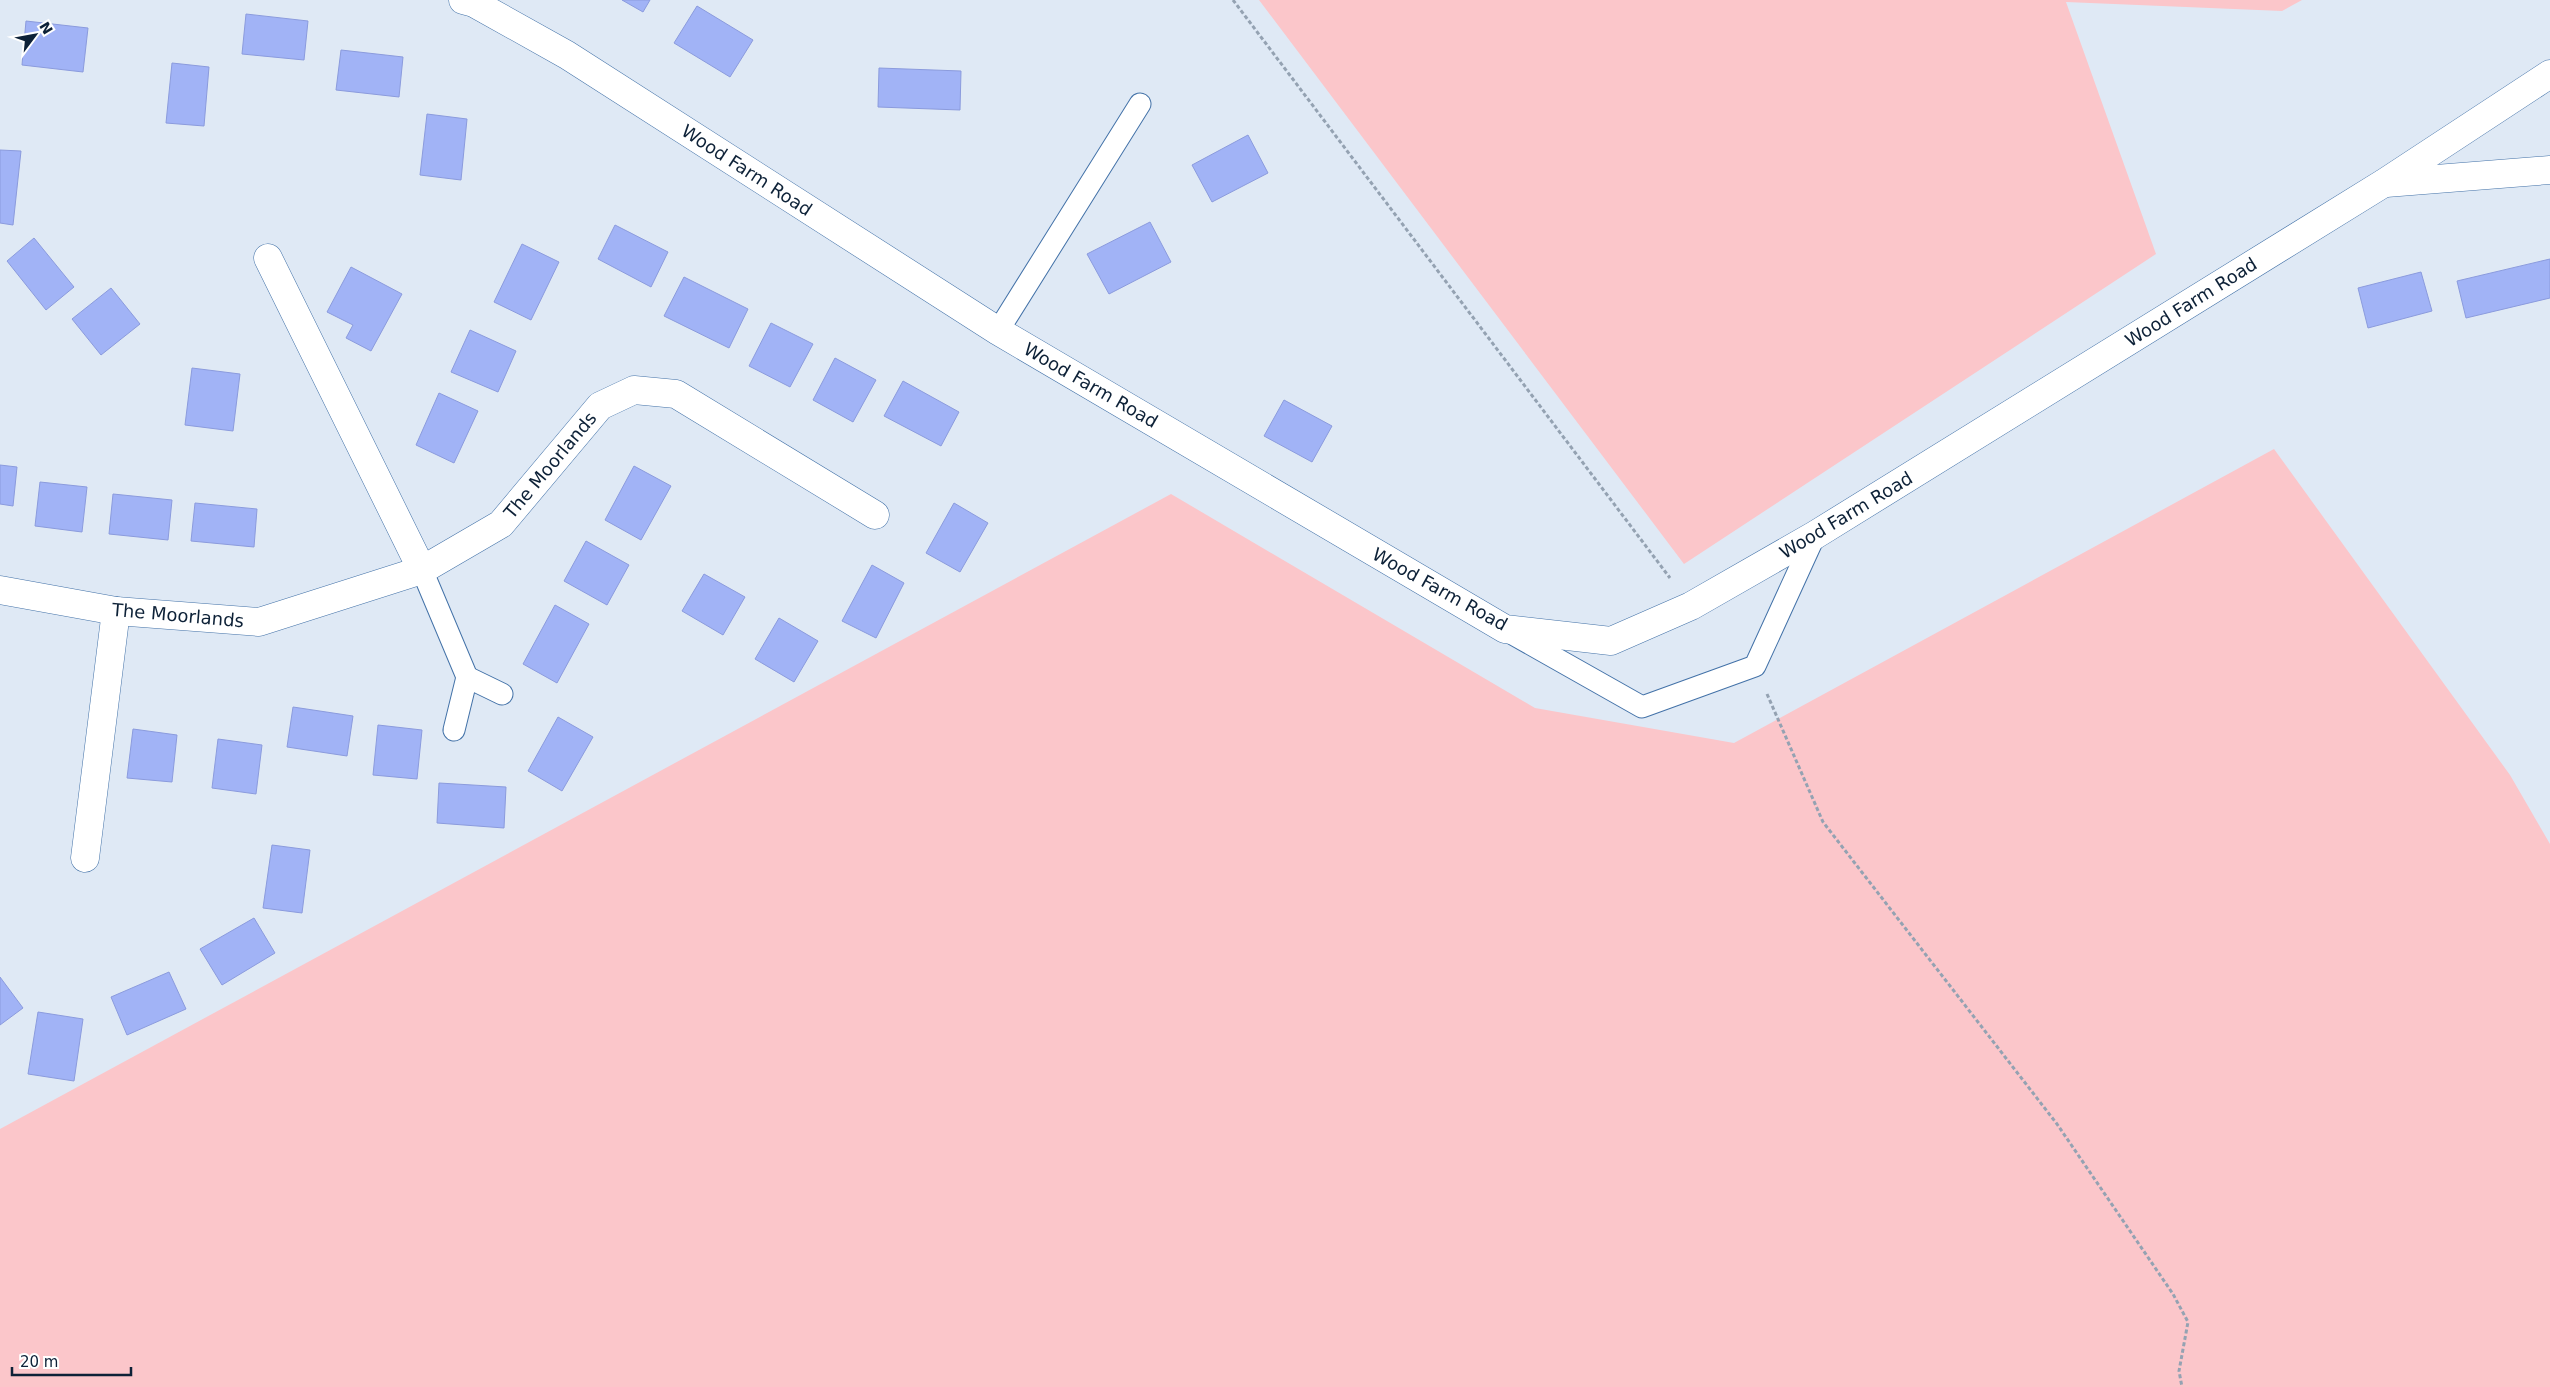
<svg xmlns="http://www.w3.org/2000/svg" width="2550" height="1387" viewBox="0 0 2550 1387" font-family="'DejaVu Sans',sans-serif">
  <rect width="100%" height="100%" fill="#dfe9f5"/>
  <!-- green -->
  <g fill="#fbc6ca">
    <polygon points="1259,0 2302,0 2282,11 2066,2 2156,254 1684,564"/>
    <polygon points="2274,449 2510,775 2550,844 2550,1387 0,1387 0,1129 1171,494 1535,708 1734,743"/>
  </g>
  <!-- building -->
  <g fill="#a1b3f6" stroke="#8b9bdd">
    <polygon points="622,0 650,0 643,12"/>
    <polygon points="697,6 753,40 730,77 674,43"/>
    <polygon points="246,14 308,21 304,60 242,54"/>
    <polygon points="26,21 88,28 83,72 22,65"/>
    <polygon points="341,50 403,57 399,97 336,90"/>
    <polygon points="172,63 209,67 204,126 166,123"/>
    <polygon points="879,68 961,71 960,110 878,107"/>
    <polygon points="427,114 467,119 461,180 420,175"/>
    <polygon points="1248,135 1268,173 1212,202 1192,165"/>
    <polygon points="0,150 21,151 13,225 0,223"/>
    <polygon points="1150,222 1171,262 1109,294 1087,254"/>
    <polygon points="615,225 668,252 651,287 598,259"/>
    <polygon points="34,238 74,287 46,310 7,261"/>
    <polygon points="522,244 559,262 531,320 494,302"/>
    <polygon points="2550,259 2550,298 2466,318 2457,281"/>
    <polygon points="351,267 402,294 371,351 346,338 353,325 327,312"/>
    <polygon points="2421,272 2432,311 2368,328 2358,288"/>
    <polygon points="684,277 748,309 729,348 664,316"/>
    <polygon points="111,288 140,324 101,355 72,319"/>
    <polygon points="771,323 813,344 790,387 749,366"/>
    <polygon points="470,330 516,351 498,392 451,372"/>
    <polygon points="835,358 876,380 853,422 813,400"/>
    <polygon points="192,368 240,374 233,431 185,425"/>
    <polygon points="903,381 959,412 941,446 884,416"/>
    <polygon points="439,393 478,411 454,463 416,445"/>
    <polygon points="1284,400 1332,426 1312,462 1264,436"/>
    <polygon points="0,465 17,467 13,506 0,504"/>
    <polygon points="634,466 671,486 641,540 605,520"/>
    <polygon points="40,482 87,487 82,532 35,526"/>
    <polygon points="113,494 172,500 168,540 109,534"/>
    <polygon points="195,503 257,509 254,547 191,541"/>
    <polygon points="954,503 988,523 960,572 926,553"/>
    <polygon points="586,541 629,565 607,605 564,581"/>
    <polygon points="872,565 904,583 876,638 842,621"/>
    <polygon points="704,574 745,597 723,635 682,611"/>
    <polygon points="555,605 589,624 557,683 523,664"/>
    <polygon points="779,618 818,641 794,682 755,659"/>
    <polygon points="293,707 353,716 347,756 287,747"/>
    <polygon points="558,717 593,737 562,791 528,771"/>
    <polygon points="378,725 422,730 417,779 373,775"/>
    <polygon points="133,729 177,735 172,782 127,778"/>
    <polygon points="218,739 262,745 256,794 212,788"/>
    <polygon points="439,783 506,787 504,828 437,823"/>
    <polygon points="272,845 310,850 302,913 263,908"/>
    <polygon points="254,918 275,953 222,985 200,949"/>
    <polygon points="169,972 186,1009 127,1035 111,997"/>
    <polygon points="0,977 23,1008 0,1025"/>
    <polygon points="38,1012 83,1019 74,1081 28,1074"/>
  </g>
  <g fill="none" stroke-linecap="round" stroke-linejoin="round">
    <defs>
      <g id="lane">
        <polyline points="998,331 1140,104"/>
        <polyline points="422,570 467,677 454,730"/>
        <polyline points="1511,633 1642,707 1755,666 1815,535"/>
        <polyline points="467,677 502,694"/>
      </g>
      <g id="street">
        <polyline points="463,0 474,3 567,55 998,331 1505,629 1611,641 1691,606 1815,535 2384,183 2550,74"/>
        <polyline points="2386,183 2550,170"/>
        <polyline points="268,258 422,570"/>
        <polyline points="0,590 116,611 259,622 422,570 501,524 600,406 634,390 676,394 875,515"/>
        <polyline points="85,858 116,611"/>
      </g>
    </defs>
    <!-- lane casing -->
    <use href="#lane" stroke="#4372a8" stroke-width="23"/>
    <!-- street casing -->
    <use href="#street" stroke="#4372a8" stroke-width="29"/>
    <!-- path -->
    <g stroke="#94a2b2" stroke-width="3" stroke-dasharray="4 2.5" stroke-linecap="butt">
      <polyline points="1233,0 1670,578"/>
      <polyline points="1767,694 1823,822 2057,1124 2173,1294 2188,1322 2179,1371 2182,1387"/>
    </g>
    <!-- lane -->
    <use href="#lane" stroke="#fff" stroke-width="21"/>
    <!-- street -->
    <use href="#street" stroke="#fff" stroke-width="28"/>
  </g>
  <g text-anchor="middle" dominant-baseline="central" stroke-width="4" stroke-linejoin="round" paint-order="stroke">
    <!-- street labels -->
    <g font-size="18" fill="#0d2137" stroke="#fff">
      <text transform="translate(747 170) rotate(33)">Wood Farm Road</text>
      <text transform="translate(2191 302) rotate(-32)">Wood Farm Road</text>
      <text transform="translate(1091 385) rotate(30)">Wood Farm Road</text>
      <text transform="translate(550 465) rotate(-50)">The Moorlands</text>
      <text transform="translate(1846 515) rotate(-31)">Wood Farm Road</text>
      <text transform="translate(1440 589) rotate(29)">Wood Farm Road</text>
      <text transform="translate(178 615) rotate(5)">The Moorlands</text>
    </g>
  </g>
  <!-- north arrow -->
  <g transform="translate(35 35) rotate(58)" stroke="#ffffff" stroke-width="4" paint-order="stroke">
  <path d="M0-4L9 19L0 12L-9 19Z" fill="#0d2137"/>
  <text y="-8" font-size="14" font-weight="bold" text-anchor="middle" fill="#0d2137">N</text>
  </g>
  <!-- scale -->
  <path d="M12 1367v8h119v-8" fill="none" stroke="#0d2137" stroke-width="2.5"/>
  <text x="20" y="1367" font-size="15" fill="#0d2137" stroke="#ffffff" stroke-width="4" paint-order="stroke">20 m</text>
</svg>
